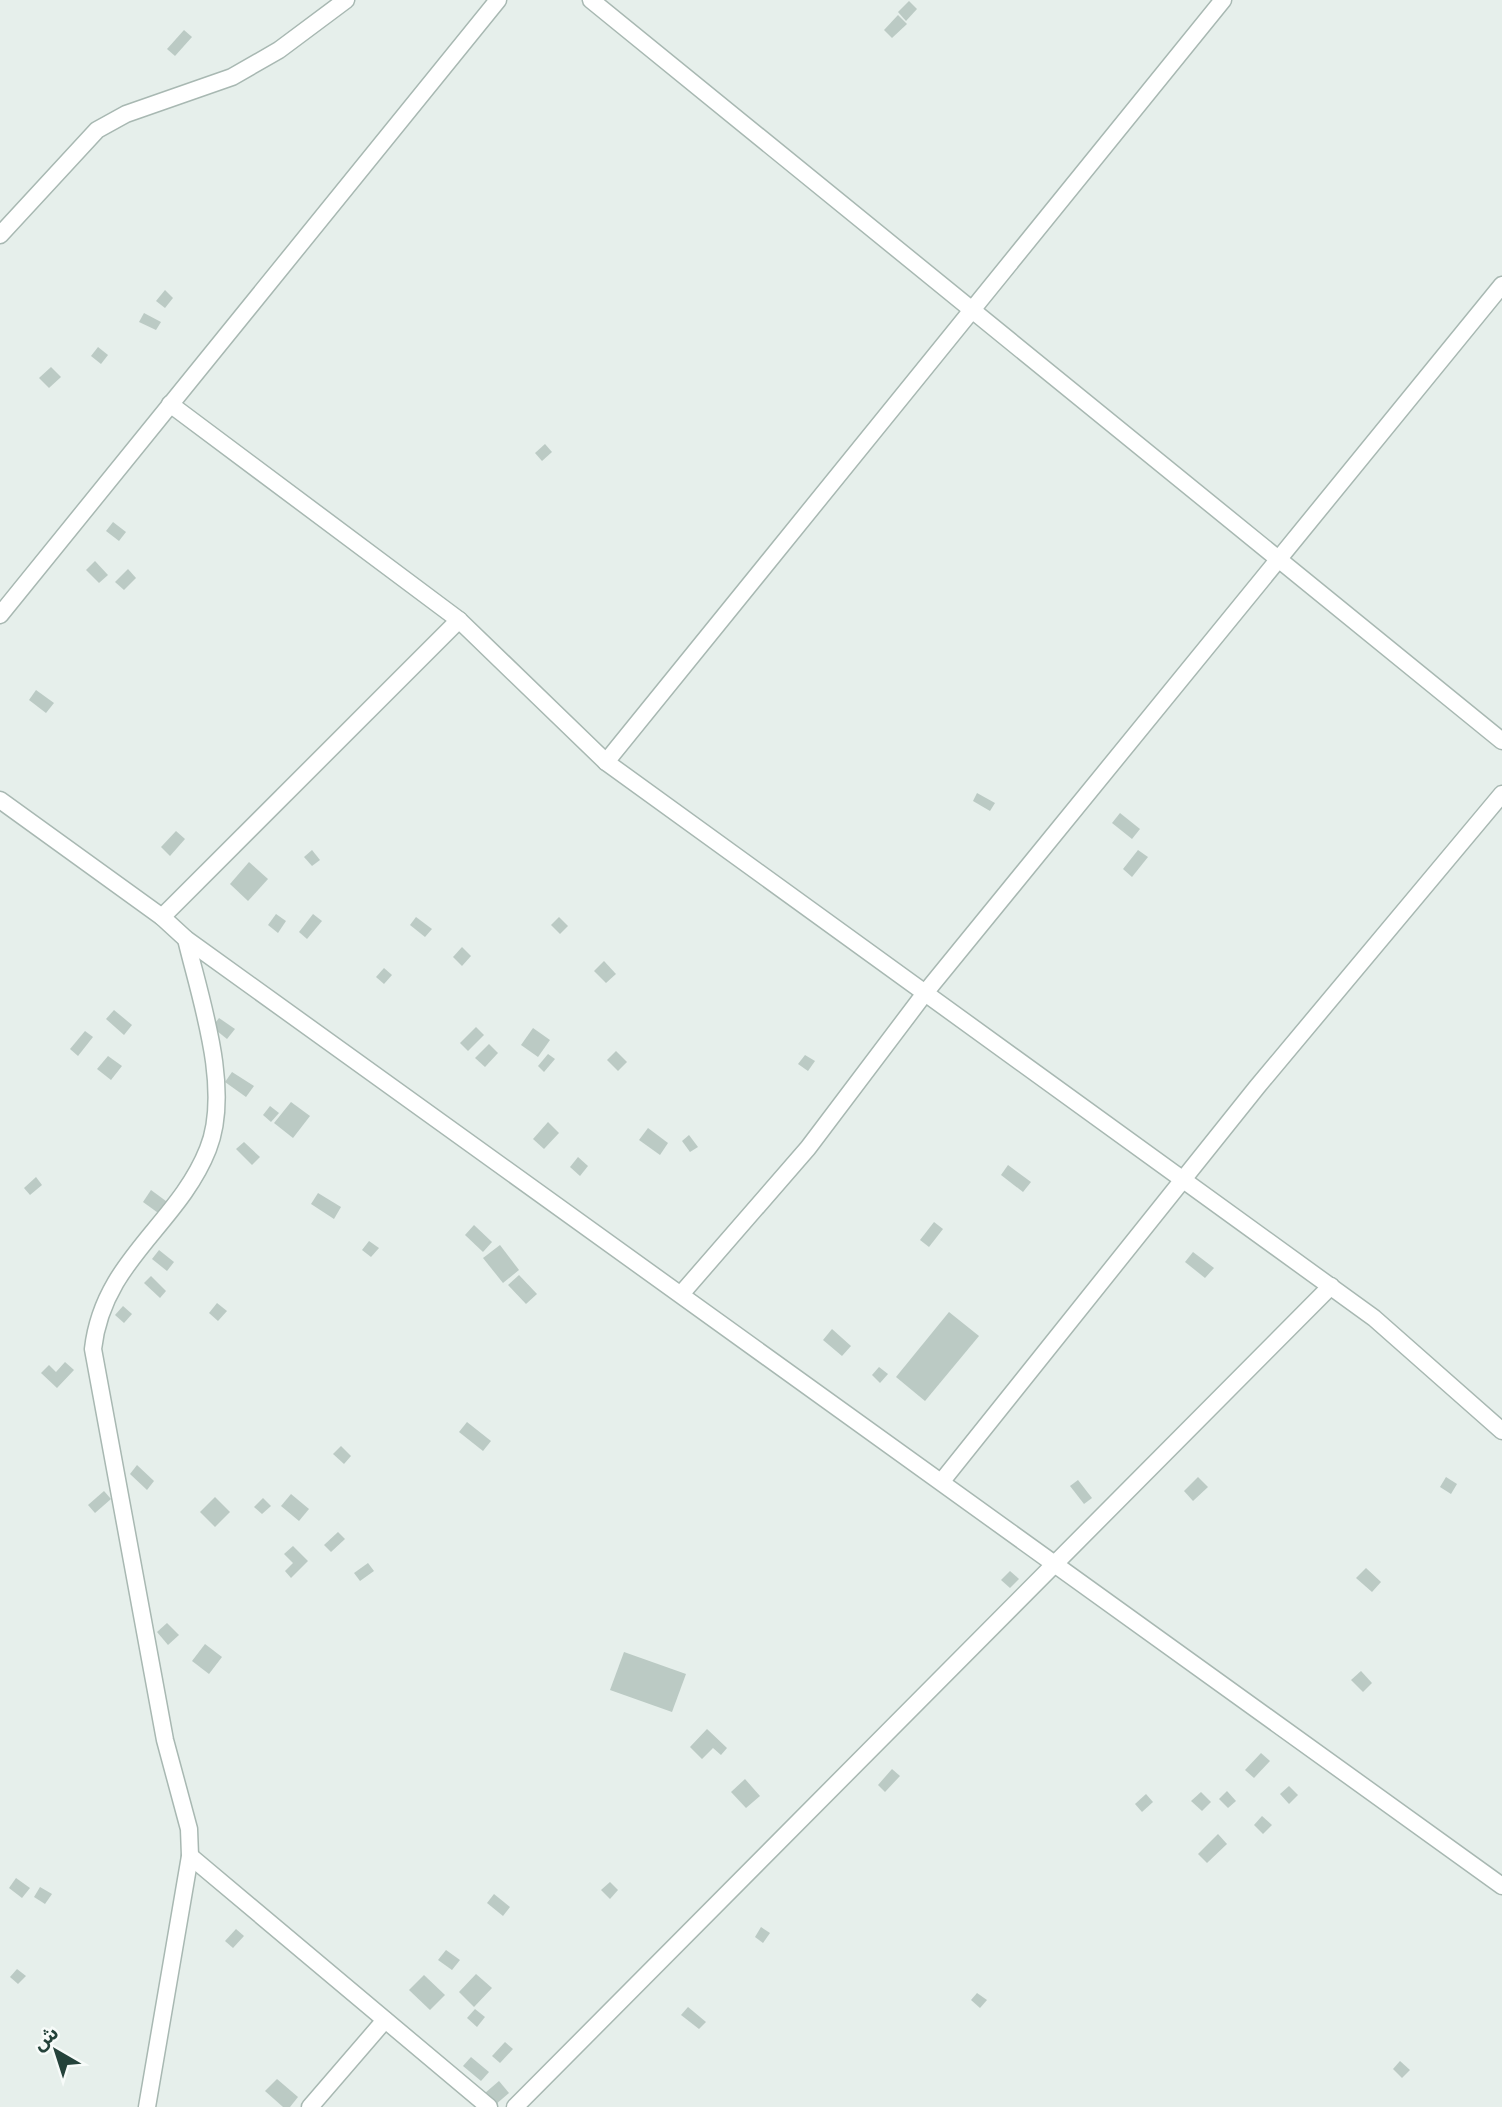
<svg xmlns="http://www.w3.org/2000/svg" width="1502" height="2107" viewBox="0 0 1502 2107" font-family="'Varela Round','Noto Sans Arabic',sans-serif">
  <rect width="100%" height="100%" fill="#e6efeb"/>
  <!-- building -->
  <g fill="#bbcac4">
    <polygon points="909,1 917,9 906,21 898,12"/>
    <polygon points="898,15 907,24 892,38 884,30"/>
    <polygon points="184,30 192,37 175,56 167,49"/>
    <polygon points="165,290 173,298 165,308 156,301"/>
    <polygon points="144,313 161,322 156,330 139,322"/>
    <polygon points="98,347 108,355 101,364 91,356"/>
    <polygon points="51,367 61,377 49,388 39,378"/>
    <polygon points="545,444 552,452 542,461 535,453"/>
    <polygon points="113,522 126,532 119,541 106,531"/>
    <polygon points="95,561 108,575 99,583 86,570"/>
    <polygon points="128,569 136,578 124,590 115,582"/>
    <polygon points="36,690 54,703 46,713 29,700"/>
    <polygon points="977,793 995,803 990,811 973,801"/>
    <polygon points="1120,813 1140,829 1132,839 1112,823"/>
    <polygon points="176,831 185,839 170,856 161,847"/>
    <polygon points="312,850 320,860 312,866 304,857"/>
    <polygon points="1138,850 1148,857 1132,877 1123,869"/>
    <polygon points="249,862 268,879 248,901 230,884"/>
    <polygon points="276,914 286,921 278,933 268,925"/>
    <polygon points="313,914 322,921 307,939 299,932"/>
    <polygon points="416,917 432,929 425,937 410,925"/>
    <polygon points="559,917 568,926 560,934 551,925"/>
    <polygon points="462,947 471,956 462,966 453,957"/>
    <polygon points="604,961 616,974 606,983 594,971"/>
    <polygon points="384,968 392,975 384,984 376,977"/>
    <polygon points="114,1010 132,1025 124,1035 106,1019"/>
    <polygon points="219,1018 235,1029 227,1039 212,1027"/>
    <polygon points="476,1027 484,1035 468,1051 460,1043"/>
    <polygon points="533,1028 550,1040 538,1057 521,1045"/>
    <polygon points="85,1031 93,1037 78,1056 70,1049"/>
    <polygon points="489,1044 498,1053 485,1067 475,1058"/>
    <polygon points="616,1051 627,1062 618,1071 607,1060"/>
    <polygon points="548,1054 555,1059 544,1072 538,1066"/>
    <polygon points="805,1055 815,1061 808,1071 798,1064"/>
    <polygon points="108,1056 122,1066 111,1080 97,1069"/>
    <polygon points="232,1072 254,1086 246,1097 225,1082"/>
    <polygon points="291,1102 310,1116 293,1138 274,1123"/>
    <polygon points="270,1106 279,1113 271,1122 263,1115"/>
    <polygon points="548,1122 559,1133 544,1149 533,1139"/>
    <polygon points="648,1128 668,1143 660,1155 639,1140"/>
    <polygon points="689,1135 698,1147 690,1152 682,1141"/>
    <polygon points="244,1142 260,1157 252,1165 236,1149"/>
    <polygon points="578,1157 588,1166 580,1176 570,1167"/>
    <polygon points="1008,1165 1031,1182 1023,1192 1001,1175"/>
    <polygon points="36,1177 42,1185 30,1195 24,1188"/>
    <polygon points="151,1190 170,1204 161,1215 143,1202"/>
    <polygon points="318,1193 341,1207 334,1219 311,1204"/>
    <polygon points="934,1222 943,1229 929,1247 920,1240"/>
    <polygon points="474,1225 492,1242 483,1252 465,1235"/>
    <polygon points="369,1241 379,1248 371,1257 362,1250"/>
    <polygon points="500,1245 519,1270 503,1283 483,1258"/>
    <polygon points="159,1250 174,1262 167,1271 152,1259"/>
    <polygon points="1193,1252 1214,1268 1205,1278 1185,1262"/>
    <polygon points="519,1275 537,1294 526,1304 508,1285"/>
    <polygon points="151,1276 166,1291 160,1298 144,1283"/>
    <polygon points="217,1303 227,1311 218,1321 209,1313"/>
    <polygon points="123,1306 132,1314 124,1323 115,1315"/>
    <polygon points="949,1312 979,1336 925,1401 896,1377"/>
    <polygon points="832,1329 851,1346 842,1356 823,1340"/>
    <polygon points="65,1362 74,1370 57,1388 41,1373 49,1365 56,1372"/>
    <polygon points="879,1367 888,1374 880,1383 872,1375"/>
    <polygon points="467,1422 491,1441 483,1451 459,1432"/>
    <polygon points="341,1446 351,1456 344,1464 333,1454"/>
    <polygon points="137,1465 154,1481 147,1490 130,1474"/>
    <polygon points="1198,1477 1208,1487 1193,1501 1184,1491"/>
    <polygon points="1446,1477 1457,1484 1451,1494 1440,1487"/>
    <polygon points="1078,1480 1092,1498 1084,1504 1070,1486"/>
    <polygon points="104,1491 111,1499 95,1513 88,1505"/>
    <polygon points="291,1494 309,1509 299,1521 281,1506"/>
    <polygon points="215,1497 230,1512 215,1527 200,1512"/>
    <polygon points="263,1498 271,1506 262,1514 254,1507"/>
    <polygon points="338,1532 345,1539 331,1552 324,1545"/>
    <polygon points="293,1546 308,1561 291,1578 285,1571 293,1563 284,1554"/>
    <polygon points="368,1563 374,1571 360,1581 354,1573"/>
    <polygon points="1366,1568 1381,1582 1372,1592 1356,1578"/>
    <polygon points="1010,1571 1019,1579 1010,1588 1001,1580"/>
    <polygon points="167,1623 179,1635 168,1645 157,1632"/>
    <polygon points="205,1644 222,1657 209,1674 192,1661"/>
    <polygon points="624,1652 686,1674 672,1712 610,1690"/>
    <polygon points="1361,1671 1372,1683 1363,1692 1351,1680"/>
    <polygon points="707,1729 727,1748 721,1755 713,1748 702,1759 690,1747"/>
    <polygon points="1261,1753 1270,1761 1254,1778 1245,1770"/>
    <polygon points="892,1769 900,1776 885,1792 878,1785"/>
    <polygon points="745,1779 760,1796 746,1808 731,1792"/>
    <polygon points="1289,1786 1298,1795 1289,1804 1280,1794"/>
    <polygon points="1227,1791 1236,1801 1228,1808 1219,1799"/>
    <polygon points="1201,1792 1211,1802 1202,1811 1191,1801"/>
    <polygon points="1146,1794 1153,1802 1142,1812 1135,1804"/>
    <polygon points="1262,1816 1272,1825 1263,1834 1254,1825"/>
    <polygon points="1218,1834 1227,1844 1207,1863 1198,1854"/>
    <polygon points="16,1878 30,1888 22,1898 9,1888"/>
    <polygon points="610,1882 618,1890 610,1899 601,1890"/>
    <polygon points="40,1887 52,1894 45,1904 34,1897"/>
    <polygon points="494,1894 510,1907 503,1916 487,1903"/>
    <polygon points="761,1927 770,1933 763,1943 755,1937"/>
    <polygon points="236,1929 244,1936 233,1948 225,1941"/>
    <polygon points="446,1950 460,1960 452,1970 438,1960"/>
    <polygon points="17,1969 26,1976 18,1984 10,1977"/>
    <polygon points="476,1974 492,1988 474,2007 459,1992"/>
    <polygon points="424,1975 445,1995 430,2010 409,1990"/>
    <polygon points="977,1993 987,2000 980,2008 971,2000"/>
    <polygon points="688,2007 706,2022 699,2029 681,2015"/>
    <polygon points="475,2009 485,2017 477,2027 467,2018"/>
    <polygon points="505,2042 513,2049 500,2063 492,2056"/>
    <polygon points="471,2057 489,2072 481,2081 463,2066"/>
    <polygon points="1400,2061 1410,2070 1402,2078 1393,2069"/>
    <polygon points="277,2079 298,2097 290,2107 283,2107 265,2091"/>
    <polygon points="499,2081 509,2093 495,2105 485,2093"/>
  </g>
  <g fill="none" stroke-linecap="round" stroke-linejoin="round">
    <defs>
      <g id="minor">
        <polyline points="591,0 1502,741"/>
        <polyline points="0,235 97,130 126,114 232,77 279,50 346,0"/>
        <polyline points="170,404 459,620 606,762 1374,1318 1502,1431"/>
        <polyline points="0,615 498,0"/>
        <polyline points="606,762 1223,0"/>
        <polyline points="0,800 162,917 186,939 1502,1886"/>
        <polyline points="162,917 459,620"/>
        <polyline points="682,1293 808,1148 925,993 1502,285"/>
        <polyline points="942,1481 1257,1087 1502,794"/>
        <polyline points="190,1856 489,2107"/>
        <path d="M147,2107L190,1856L189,1829L165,1740L93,1349C103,1260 178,1225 208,1149C232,1089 200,998 186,939"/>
        <polyline points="310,2107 385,2020"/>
        <polyline points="515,2107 1331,1286"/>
      </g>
    </defs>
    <!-- minor casing -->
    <use href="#minor" stroke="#a8b8b2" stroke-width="19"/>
    <!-- minor -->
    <use href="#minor" stroke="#fff" stroke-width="16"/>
  </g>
  <!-- north arrow -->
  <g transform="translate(56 2051) rotate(321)" stroke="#f7fbf9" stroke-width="5" paint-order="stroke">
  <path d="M0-5L12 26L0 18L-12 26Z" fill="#24423a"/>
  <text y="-10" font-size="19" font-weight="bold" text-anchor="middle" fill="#24423a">ش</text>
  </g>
</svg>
